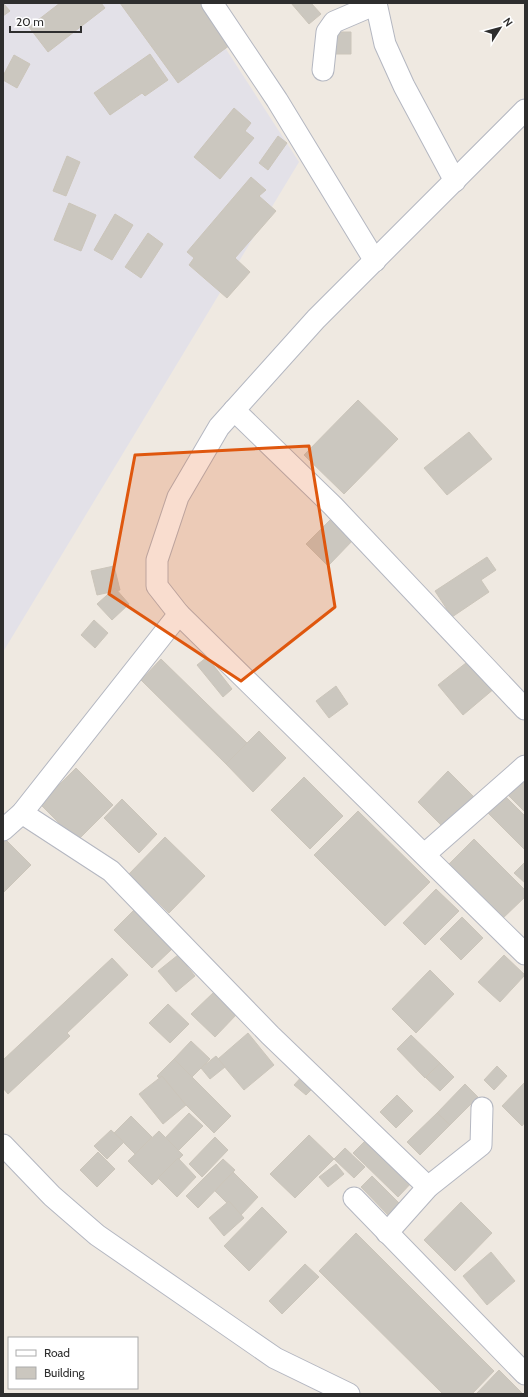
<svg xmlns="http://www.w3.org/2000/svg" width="528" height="1397" viewBox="0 0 528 1397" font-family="Cabin,sans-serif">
  <rect width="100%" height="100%" fill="#efe9e1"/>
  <!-- industrial -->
  <polygon fill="#e3e1e8" points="3,3 196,3 299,162 3,652"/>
  <!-- building -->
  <g fill="#cbc7bf" stroke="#cbc5ba">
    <polygon points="3,3 10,11 3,16"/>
    <polygon points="60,3 101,3 105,8 48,52 29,27"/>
    <polygon points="120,3 210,3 237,40 178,83"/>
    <polygon points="291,3 311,3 321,14 309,24"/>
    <polygon points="334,32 351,32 351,54 335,54"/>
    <polygon points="150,54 168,80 145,96 142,93 110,115 94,93"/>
    <polygon points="14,55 30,64 17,88 3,80 3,76"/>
    <polygon points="234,108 251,123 245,131 254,138 220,179 194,157"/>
    <polygon points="278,136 287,143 268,170 259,163"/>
    <polygon points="67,156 80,162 66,196 53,191"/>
    <polygon points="251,177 266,190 259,196 276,211 235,258 250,272 227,298 189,265 194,258 187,252"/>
    <polygon points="69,203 96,215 81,251 54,240"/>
    <polygon points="115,214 133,225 112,260 94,250"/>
    <polygon points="148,233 163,244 141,278 125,267"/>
    <polygon points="358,400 398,439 344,494 304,455"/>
    <polygon points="469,432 492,459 447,495 424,468"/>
    <polygon points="333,517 354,539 328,566 306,544"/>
    <polygon points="487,557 496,570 481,580 489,592 452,617 435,591"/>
    <polygon points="114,566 120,590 97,595 91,571"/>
    <polygon points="115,588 129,604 112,620 97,604"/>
    <polygon points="94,620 108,633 95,648 81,635"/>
    <polygon points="207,657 232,689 223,697 197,665"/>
    <polygon points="161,659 247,743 226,764 141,680"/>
    <polygon points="471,659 495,688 463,715 438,685"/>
    <polygon points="336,686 348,704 329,718 316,701"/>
    <polygon points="259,731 286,758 253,792 226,764"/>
    <polygon points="76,768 113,805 77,841 40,804"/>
    <polygon points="448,771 476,799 446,830 418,802"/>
    <polygon points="525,773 525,812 506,793"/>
    <polygon points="304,777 343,816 310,849 271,810"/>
    <polygon points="505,796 525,816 525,850 488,813"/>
    <polygon points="122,799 157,834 139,853 104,818"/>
    <polygon points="358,811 430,882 385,926 314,855"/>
    <polygon points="3,837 31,865 3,893"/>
    <polygon points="165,837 205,876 169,913 129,874"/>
    <polygon points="474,839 525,890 525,897 501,920 447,866"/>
    <polygon points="525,862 525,883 514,873"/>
    <polygon points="436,889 459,911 425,945 403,923"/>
    <polygon points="134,910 172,949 152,968 114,930"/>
    <polygon points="462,917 483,938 461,960 440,939"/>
    <polygon points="178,955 195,976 176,992 158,971"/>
    <polygon points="504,955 525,975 500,1002 478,982"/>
    <polygon points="112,958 128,975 67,1033 70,1036 8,1094 3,1088 3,1060"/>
    <polygon points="430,970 454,994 416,1033 392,1009"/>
    <polygon points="214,992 237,1014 215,1037 191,1014"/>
    <polygon points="168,1004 189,1024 170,1043 149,1023"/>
    <polygon points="248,1033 274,1065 244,1090 218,1059"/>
    <polygon points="411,1035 440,1063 425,1078 397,1049"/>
    <polygon points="191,1041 210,1059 192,1077 174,1059"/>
    <polygon points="216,1056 225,1067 210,1079 201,1068"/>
    <polygon points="174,1059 231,1116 214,1133 157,1076"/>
    <polygon points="440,1063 454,1077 440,1091 426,1078"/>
    <polygon points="497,1066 507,1076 494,1090 484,1080"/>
    <polygon points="305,1073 317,1084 306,1095 294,1085"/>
    <polygon points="162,1076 186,1105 163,1124 139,1094"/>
    <polygon points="525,1082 525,1122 522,1126 502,1106"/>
    <polygon points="465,1084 478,1097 450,1125 437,1113"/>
    <polygon points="397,1095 413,1111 396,1128 380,1112"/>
    <polygon points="189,1113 203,1126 178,1151 165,1138"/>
    <polygon points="437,1113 450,1125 420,1155 407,1142"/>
    <polygon points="131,1116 152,1137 135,1154 114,1133"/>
    <polygon points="111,1130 124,1142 107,1159 94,1146"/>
    <polygon points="159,1131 183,1155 152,1185 128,1161"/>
    <polygon points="309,1135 334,1159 295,1198 270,1174"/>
    <polygon points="371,1135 415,1179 398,1197 353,1153"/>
    <polygon points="215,1137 228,1150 202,1177 189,1164"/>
    <polygon points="345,1148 365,1167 354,1178 334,1159"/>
    <polygon points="98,1152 115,1169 97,1187 80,1170"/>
    <polygon points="178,1158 196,1177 177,1197 158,1178"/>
    <polygon points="223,1159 235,1170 198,1208 186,1196"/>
    <polygon points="336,1164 344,1174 328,1187 319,1177"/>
    <polygon points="233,1172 258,1197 240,1216 215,1191"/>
    <polygon points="372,1176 403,1207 391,1218 361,1187"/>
    <polygon points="229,1201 244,1218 224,1236 209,1218"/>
    <polygon points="461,1202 492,1233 455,1271 424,1240"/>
    <polygon points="262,1207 287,1232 249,1271 224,1246"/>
    <polygon points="356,1233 494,1371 472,1394 443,1394 319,1271"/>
    <polygon points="491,1252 515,1281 487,1305 463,1276"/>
    <polygon points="305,1264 319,1277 282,1314 269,1301"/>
    <polygon points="499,1370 523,1394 476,1394"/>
  </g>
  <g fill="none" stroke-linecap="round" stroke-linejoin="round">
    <defs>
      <g id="street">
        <polyline points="212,3 277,100 375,261"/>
        <polyline points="376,3 385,44 404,86 455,181"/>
        <polyline points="323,70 327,32 334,22 376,4"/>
        <polyline points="234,410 333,506 525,709"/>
        <polyline points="179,614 525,954"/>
        <polyline points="22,813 111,871 270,1035 428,1187"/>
        <polyline points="3,830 22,813 179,614 157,586 157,560 178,497 219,427 316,319 525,110"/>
        <polyline points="425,854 525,766"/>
        <polyline points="3,1145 52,1196 97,1235 275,1358 349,1394"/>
        <polyline points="354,1198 525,1374"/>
        <polyline points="387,1233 428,1187 481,1145 482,1108"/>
      </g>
    </defs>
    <!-- street casing -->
    <use href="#street" stroke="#b4b7c1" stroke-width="23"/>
    <!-- street -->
    <use href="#street" stroke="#fff" stroke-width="21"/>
  </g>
  <!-- marked area -->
  <path fill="#df570e" fill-opacity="0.2" stroke="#df570e" stroke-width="3" stroke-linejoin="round" d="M309,446L335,607L241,681L109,594L135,455Z"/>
  <!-- border -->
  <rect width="528" height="1397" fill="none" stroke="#2e2e2e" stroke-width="8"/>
  <!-- legend -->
  <rect x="8" y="1337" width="130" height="52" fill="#ffffff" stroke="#ababab"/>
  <rect x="16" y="1350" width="20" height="6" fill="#ffffff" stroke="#ababab"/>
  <text x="44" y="1357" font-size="12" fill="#2e2e2e">Road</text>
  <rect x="16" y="1367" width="20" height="12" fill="#cbc7bf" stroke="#ababab"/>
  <text x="44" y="1377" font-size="12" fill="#2e2e2e">Building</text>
  <!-- north arrow -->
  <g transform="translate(500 28) rotate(54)" stroke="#ffffff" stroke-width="3" paint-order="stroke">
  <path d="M0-3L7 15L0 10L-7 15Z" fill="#2e2e2e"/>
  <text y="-6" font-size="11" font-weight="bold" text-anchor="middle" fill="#2e2e2e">N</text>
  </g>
  <!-- scale -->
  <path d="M10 26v6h71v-6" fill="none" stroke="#2e2e2e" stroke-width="2"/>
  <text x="16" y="26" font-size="12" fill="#2e2e2e" stroke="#ffffff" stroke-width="3" paint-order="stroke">20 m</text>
</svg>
